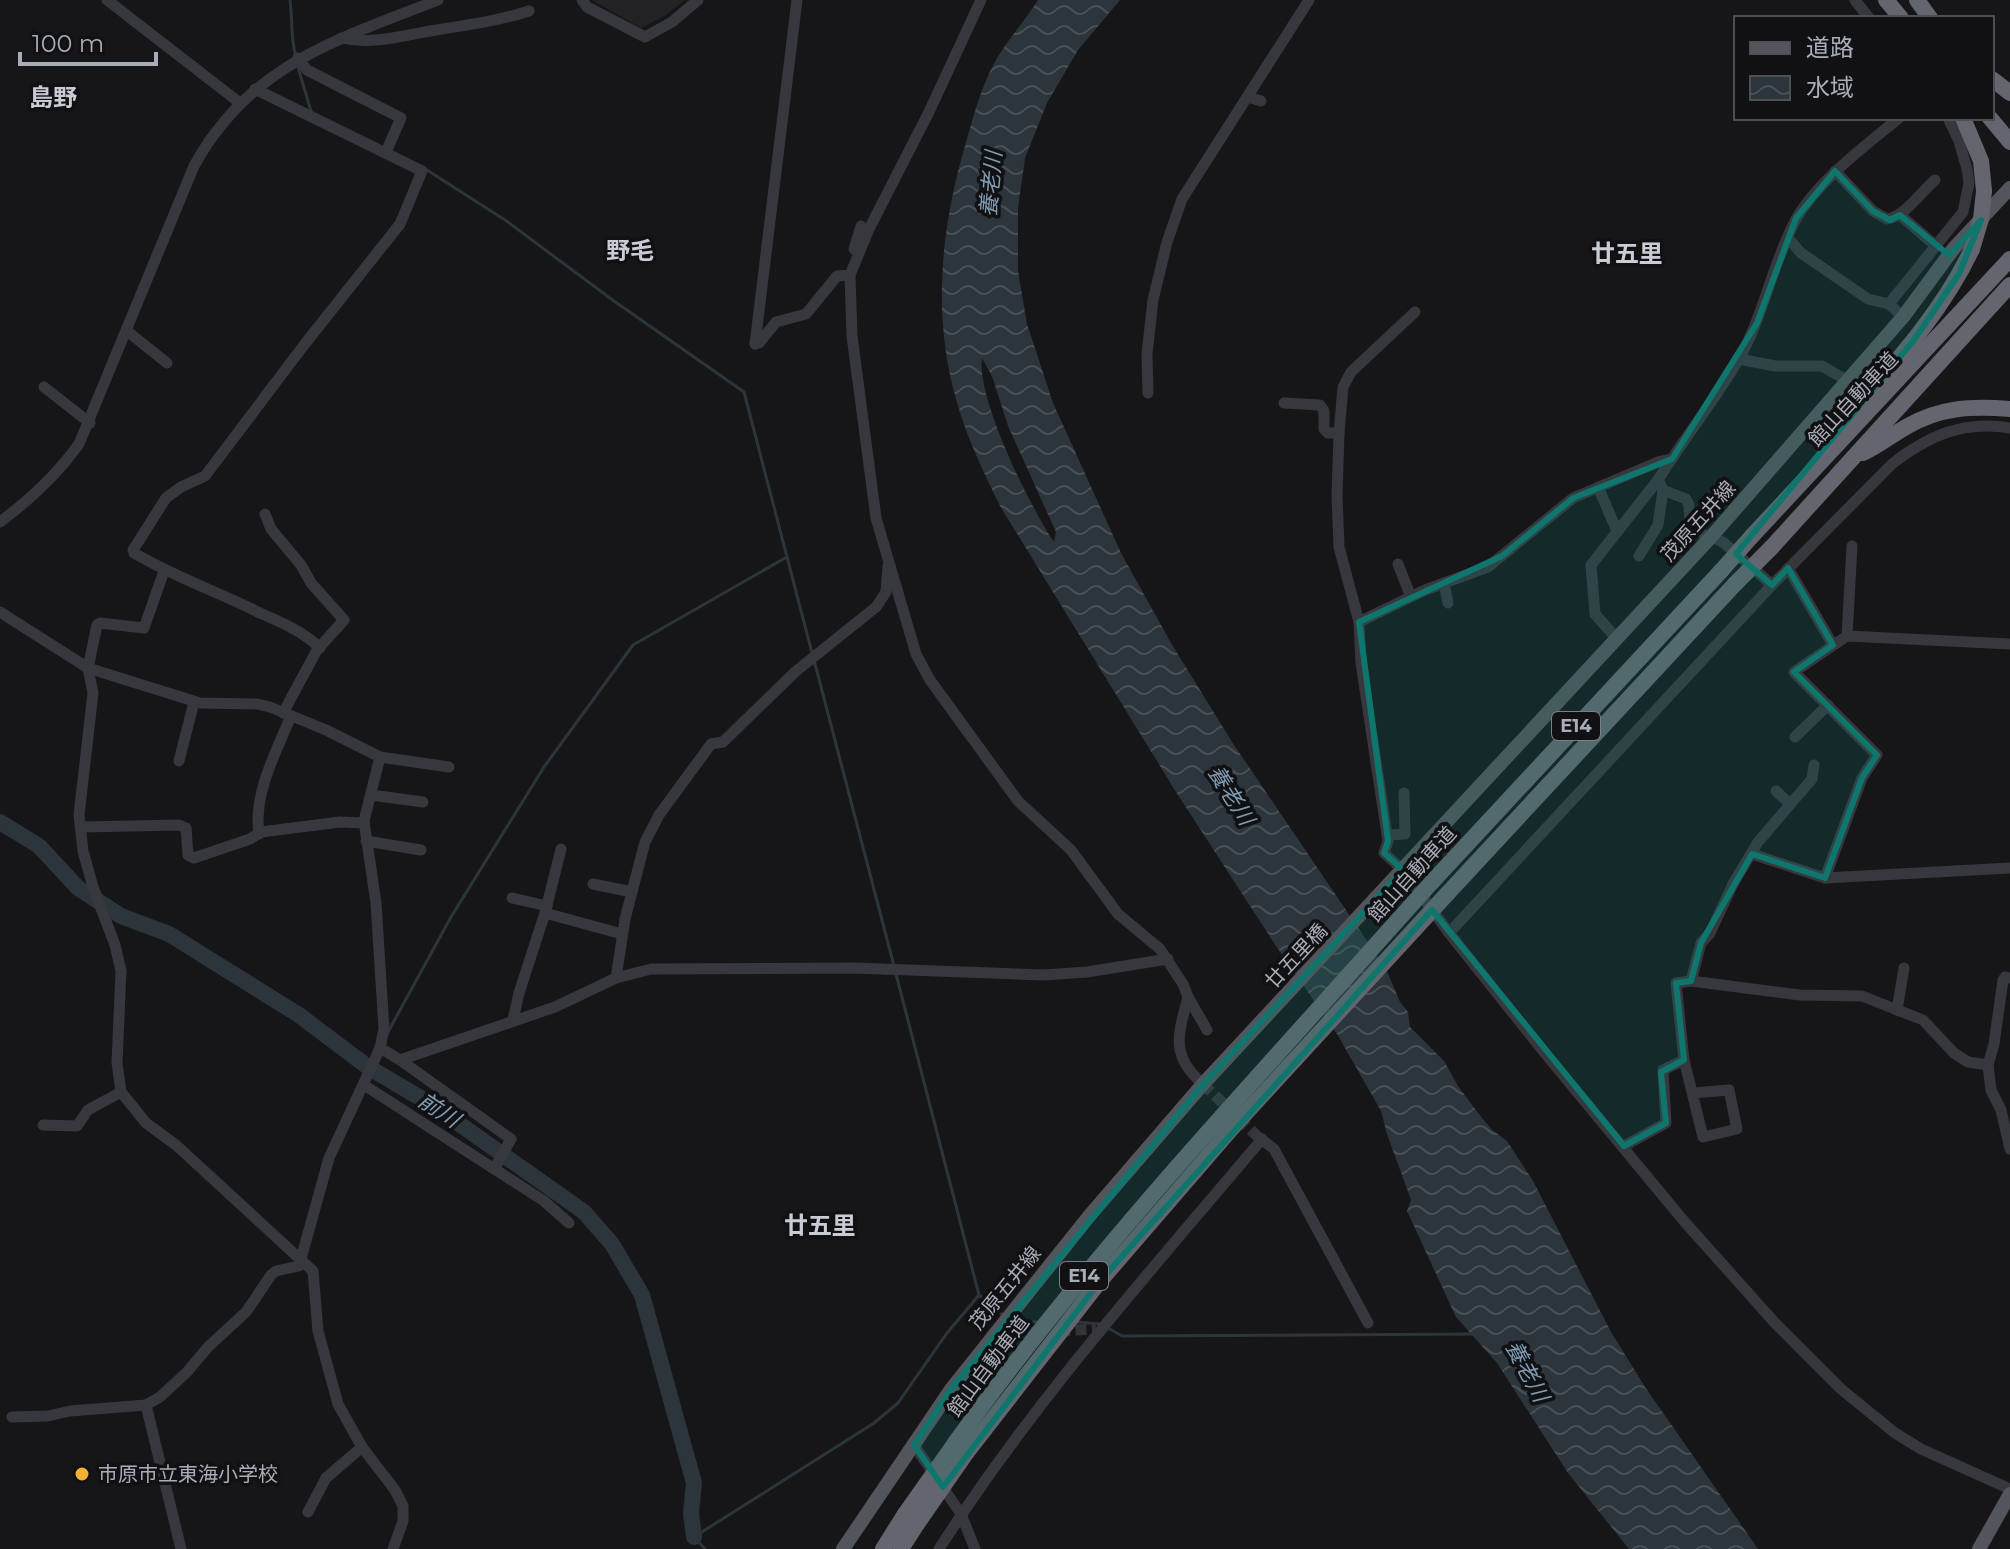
<svg xmlns="http://www.w3.org/2000/svg" width="2010" height="1549" viewBox="0 0 2010 1549" font-family="Montserrat,'Noto Sans JP',sans-serif">
  <defs>
    <pattern id="water-waves" width="16" height="10" patternUnits="userSpaceOnUse" patternTransform="scale(2)"><rect width="16" height="10" fill="#2c353c"/><path d="M0 5q4-4 8 0t8 0" fill="none" stroke="#485056"/></pattern>
  </defs>
  <rect width="100%" height="100%" fill="#161618"/>
  <!-- built -->
  <polygon fill="#222225" points="592,0 685,0 666,15 641,28"/>
  <!-- water -->
  <path fill="url(#water-waves)" fill-rule="evenodd" d="M1038,0H1120L1078,50L1047,103L1025,158L1018,208V271L1027,324L1053,403L1121,553L1171,643L1232,742L1386,969L1400,1002L1408,1012L1410,1027L1444,1061L1458,1086L1475,1109L1491,1129L1507,1141L1533,1181L1611,1332L1645,1387L1758,1549H1629L1568,1473L1497,1363L1456,1317L1407,1211L1411,1200L1387,1134L1381,1111L1337,1034L1276,946L1176,792L1000,506C983,471 966,436 956,399C932,315 941,228 965,146C973,118 981,86 996,60C1008,39 1025,21 1038,0ZM982,358L992,376L1008,426L1056,532L1054,542C1030,507 976,397 982,358Z"/>
  <g fill="none" stroke-linecap="round" stroke-linejoin="round">
    <!-- stream -->
    <g stroke="#2c353c" stroke-width="3">
      <path d="M290,0C293,22 290,36 296,57"/>
      <polyline points="297,64 311,111"/>
      <polyline points="427,170 505,220 614,301 744,392 812,653"/>
      <polyline points="814,660 894,966"/>
      <polyline points="896,974 979,1295 1004,1316"/>
      <polyline points="388,1032 451,917 544,767 633,645 787,557"/>
      <polyline points="1013,1322 1038,1322"/>
      <polyline points="1077,1322 1101,1324"/>
      <polyline points="1108,1328 1122,1336 1474,1334"/>
      <polyline points="705,1549 694,1537 874,1423 898,1403 947,1333 979,1295"/>
    </g>
    <!-- river -->
    <polyline stroke="#2c353c" stroke-width="16" points="0,822 39,846 78,888 121,916 169,934 299,1015 368,1067 434,1106 584,1212 612,1244 642,1295 694,1483 691,1514 694,1537"/>
    <!-- minor-tunnel -->
    <g stroke="#333438" stroke-width="11" stroke-dasharray="11 5.5" stroke-linecap="butt">
      <polyline points="1203,1084 1256,1135"/>
      <polyline points="1059,1331 1096,1329"/>
      <polyline points="1011,1334 1042,1332"/>
    </g>
    <!-- minor -->
    <g stroke="#37383d" stroke-width="11">
      <polyline points="107,0 240,103"/>
      <polyline points="582,0 587,7 645,37 672,22 698,0"/>
      <polyline points="981,0 928,114 869,229 850,275 852,336 876,518 916,654 930,680 1018,801 1071,850 1118,914 1160,949 1183,984 1188,997 1207,1030"/>
      <polyline points="1855,0 1869,18"/>
      <path d="M342,38C374,45 405,35 436,30C468,25 498,21 529,11"/>
      <polyline points="298,58 307,70 401,118 386,152"/>
      <path d="M255,89L422,171L400,224L304,345L205,476L181,487L166,498L133,550L134,553C174,577 219,592 260,613C281,622 304,632 320,648"/>
      <polyline points="1248,97 1261,101"/>
      <path d="M1835,171L1873,211L1887,219C1904,217 1922,191 1935,180"/>
      <polyline points="1900,215 1936,246"/>
      <polyline points="1788,238 1801,253 1868,299 1889,304 1903,317"/>
      <polyline points="854,249 861,226"/>
      <polyline points="1889,304 1963,212 1969,183 1967,169 1959,141 1948,118"/>
      <polyline points="1415,312 1351,372 1343,387 1339,433 1337,496 1339,547 1359,622 1361,663 1388,841 1384,853 1403,870 1449,933 1544,1052 1683,1220 1775,1323 1841,1389 1895,1433 1921,1449 2010,1489"/>
      <polyline points="127,331 167,363"/>
      <polyline points="755,344 797,0"/>
      <polyline points="755,344 759,343 776,322 806,314 837,276 850,275"/>
      <polyline points="1739,359 1775,366 1822,366 1848,381"/>
      <polyline points="44,387 90,423"/>
      <polyline points="1148,393 1147,354 1153,300 1167,242 1182,199 1309,0"/>
      <polyline points="1284,403 1320,405 1324,411 1324,429 1328,433 1339,433"/>
      <polyline points="1598,487 1617,531"/>
      <polyline points="265,514 271,529 301,565 311,583 344,620 317,650 283,713"/>
      <path d="M0,522C31,499 56,476 79,444L194,166C250,64 337,40 438,0"/>
      <polyline points="1639,556 1658,525 1663,490"/>
      <polyline points="1398,564 1411,597"/>
      <polyline points="1788,568 1833,645"/>
      <polyline points="164,571 144,628 100,623 97,625 88,668 93,693 79,815 83,851 93,887 115,945 121,971 117,1063 121,1092 146,1123 176,1145 313,1271 318,1331 338,1404 362,1447 395,1490 403,1506 403,1521 393,1549"/>
      <polyline points="1444,583 1448,603"/>
      <path d="M1772,585L1723,542L1695,531L1690,521L1689,505L1686,499L1663,490L1658,480C1684,438 1715,400 1740,357C1764,314 1772,265 1795,221C1815,183 1866,145 1899,118"/>
      <polyline points="0,612 88,668 200,703 257,704 270,707 326,730 380,757 449,767"/>
      <polyline points="1359,622 1425,590 1488,567 1573,498 1658,462 1672,459"/>
      <polyline points="1847,636 1852,546"/>
      <polyline points="1617,639 1595,614 1591,565 1658,480"/>
      <polyline points="1795,737 1828,705"/>
      <polyline points="179,761 194,702"/>
      <polyline points="1814,765 1812,779 1758,842 1733,884 1710,933 1701,943 1691,981 1800,995 1862,996 1923,1020 1954,1053 1968,1062 1988,1065"/>
      <polyline points="1776,791 1790,804"/>
      <polyline points="371,795 423,802"/>
      <polyline points="81,827 179,825 186,828 188,855 194,858 250,839 261,832 340,822 364,823"/>
      <path d="M259,834C253,794 276,752 291,716"/>
      <polyline points="1387,835 1405,834 1404,793"/>
      <polyline points="366,841 421,850"/>
      <polyline points="1752,854 1825,878 2010,868"/>
      <polyline points="1825,878 1862,778 1877,755 1794,672 1847,636 2010,644"/>
      <polyline points="593,884 632,892"/>
      <polyline points="512,898 547,906"/>
      <polyline points="545,913 622,934"/>
      <path d="M1449,933L1772,585L1892,464C1928,436 1963,420 2010,428"/>
      <polyline points="616,978 625,919 645,842 659,815 711,744 723,742 795,672 876,607 886,592 888,566"/>
      <polyline points="2010,978 2005,977 2003,980 1994,1044 1988,1065 1991,1090 2001,1110 2010,1149"/>
      <polyline points="1691,981 1676,983 1684,1060 1703,1137 1737,1129 1729,1090 1693,1093"/>
      <path d="M1188,997C1178,1035 1170,1056 1203,1084"/>
      <polyline points="1897,1010 1904,968"/>
      <polyline points="513,1020 519,993 545,913 561,849"/>
      <polyline points="380,1048 400,1060 555,1007 616,978 651,969 854,968 1044,975 1087,972 1168,959"/>
      <polyline points="400,1060 511,1139 495,1168"/>
      <polyline points="364,1085 544,1201 569,1223"/>
      <polyline points="43,1125 77,1126 88,1110 121,1092"/>
      <polyline points="1257,1136 1274,1149 1368,1323"/>
      <polyline points="1624,1146 1666,1123 1663,1070 1684,1060"/>
      <polyline points="146,1405 181,1549"/>
      <polyline points="12,1417 48,1416 70,1411 146,1405 160,1397 187,1372 208,1347 246,1312 271,1275 276,1271 299,1266 329,1158 380,1048 384,1029 376,903 364,821 380,757"/>
      <polyline points="914,1445 961,1514 975,1549"/>
      <polyline points="308,1512 326,1478 362,1447"/>
      <path d="M939,1549C1033,1402 1150,1272 1262,1139"/>
    </g>
    <!-- major -->
    <g stroke="#53555c" stroke-width="14">
      <polyline points="843,1549 952,1388 1090,1215 1203,1084 1711,537 1903,317 1954,248 2010,188"/>
      <polyline points="1979,1549 2010,1494"/>
    </g>
    <!-- highway -->
    <g stroke="#63666e" stroke-width="16">
      <polyline points="1886,0 1901,18"/>
      <polyline points="1917,0 1930,18"/>
      <polyline points="1992,79 2010,93"/>
      <polyline points="1963,118 1981,161 1984,191"/>
      <polyline points="1990,118 2010,142"/>
      <path d="M1838,429C1886,373 1940,317 1972,249"/>
      <path d="M1863,453C1878,446 1892,435 1906,427C1940,407 1972,406 2010,409"/>
      <polyline points="1752,536 2010,259"/>
      <polyline points="1771,548 2010,285"/>
      <polyline points="1432,882 1721,571"/>
      <polyline points="1447,894 1735,584"/>
      <path d="M955,1443C1037,1329 1128,1221 1222,1116"/>
      <polyline points="967,1452 1100,1281 1232,1128"/>
      <polyline points="883,1549 905,1514"/>
      <polyline points="901,1549 917,1524"/>
    </g>
    <!-- highway-bridge -->
    <g stroke="#63666e" stroke-width="16">
      <polyline points="1972,249 1981,219 1984,191"/>
      <polyline points="1721,571 1752,536"/>
      <polyline points="1735,584 1771,548"/>
      <polyline points="1222,1116 1432,882"/>
      <polyline points="1232,1128 1447,894"/>
      <polyline points="905,1514 955,1443"/>
      <polyline points="917,1524 967,1452"/>
    </g>
  </g>
  <!-- marked area -->
  <path fill="#0f766e" fill-opacity="0.2" stroke="#0f766e" stroke-width="6" stroke-linejoin="round" d="M1835,171L1873,211L1890,220L1900,215L1949,255L1981,220L1959,274L1914,340L1736,554L1772,585L1788,568L1833,645L1794,672L1877,755L1862,778L1825,878L1752,854L1701,943L1691,981L1676,983L1684,1060L1661,1072L1666,1123L1624,1146L1432,910L1100,1281L943,1487L914,1445L952,1388L1203,1084L1403,870L1384,853L1388,841L1359,622L1502,556L1573,498L1672,459L1757,323L1796,218Z"/>
  <!-- markers -->
  <circle fill="#f2b134" stroke="#111113" stroke-width="3" cx="82" cy="1474" r="8"/>
  <g text-anchor="middle" dominant-baseline="central" stroke-width="7" stroke-linejoin="round" paint-order="stroke">
    <!-- shield labels -->
    <g fill="#111113" stroke="#7b7e86" stroke-width="2">
      <rect x="1552" y="712" width="48" height="28" rx="6"/>
      <rect x="1060" y="1262" width="48" height="28" rx="6"/>
    </g>
    <g font-size="18" font-weight="bold" fill="#a8adb8">
      <text x="1576" y="726">E14</text>
      <text x="1084" y="1276">E14</text>
    </g>
    <!-- street labels -->
    <g font-size="20" fill="#a8adb8" stroke="#111113">
      <text transform="translate(1853 399) rotate(-47)">館山自動車道</text>
      <text transform="translate(1698 521) rotate(-48)">茂原五井線</text>
      <text transform="translate(1412 874) rotate(-48)">館山自動車道</text>
      <text transform="translate(1296 956) rotate(-47)">廿五里橋</text>
      <text transform="translate(1005 1288) rotate(-51)">茂原五井線</text>
      <text transform="translate(988 1366) rotate(-53)">館山自動車道</text>
    </g>
    <!-- poi labels -->
    <g font-size="20" fill="#a8adb8" stroke="#111113" text-anchor="start">
      <text x="98" y="1474">市原市立東海小学校</text>
    </g>
    <!-- water labels -->
    <g font-size="22" font-style="italic" fill="#7f9bb3" stroke="#111113">
      <text transform="translate(991 184) rotate(-85)">養老川</text>
      <text transform="translate(1231 795) rotate(58)">養老川</text>
      <text transform="translate(439 1110) rotate(33)">前川</text>
      <text transform="translate(1527 1371) rotate(62)">養老川</text>
    </g>
    <!-- quarter labels -->
    <g font-size="24" font-weight="bold" fill="#c9ccd4" stroke="#111113">
      <text x="53" y="97">島野</text>
      <text x="630" y="250">野毛</text>
      <text x="1627" y="253">廿五里</text>
      <text x="820" y="1225">廿五里</text>
    </g>
  </g>
  <!-- legend -->
  <rect x="1734" y="16" width="260" height="104" fill="#111113" stroke="#4d4f55" stroke-width="2"/>
  <rect x="1750" y="42" width="40" height="12" fill="#53555c" stroke="#4d4f55" stroke-width="2"/>
  <text x="1806" y="56" font-size="24" fill="#a8adb8">道路</text>
  <rect x="1750" y="76" width="40" height="24" fill="url(#water-waves)" stroke="#4d4f55" stroke-width="2"/>
  <text x="1806" y="96" font-size="24" fill="#a8adb8">水域</text>
  <!-- scale -->
  <path d="M20 52v12h136v-12" fill="none" stroke="#a8adb8" stroke-width="4"/>
  <text x="32" y="52" font-size="24" fill="#a8adb8" stroke="#111113" stroke-width="6" paint-order="stroke">100 m</text>
</svg>
